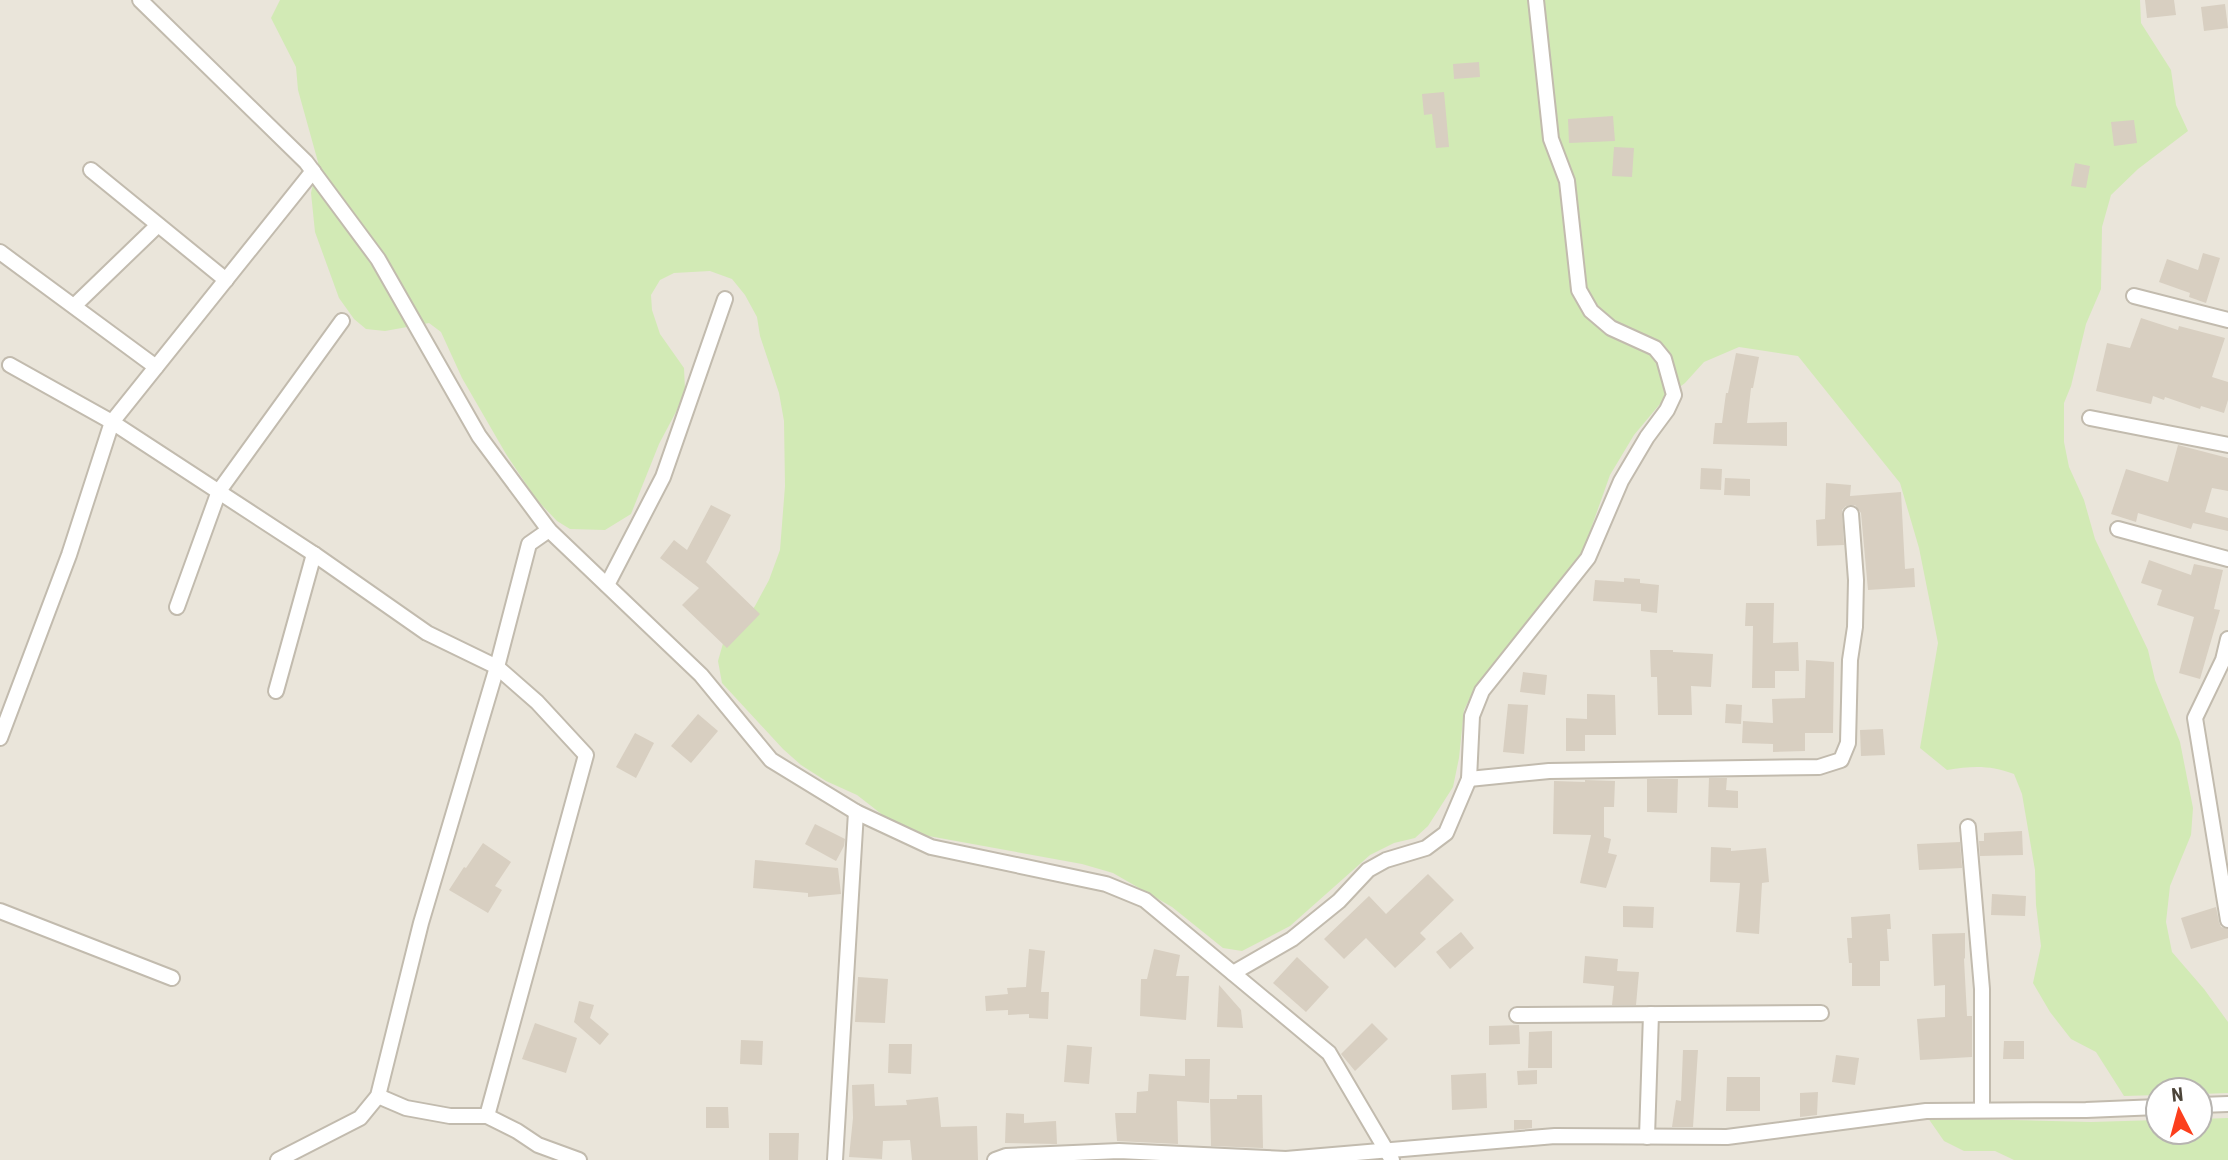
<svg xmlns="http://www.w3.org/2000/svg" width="2228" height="1160" viewBox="0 0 2228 1160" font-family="'Roboto Condensed',sans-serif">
  <rect width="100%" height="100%" fill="#f6f3ec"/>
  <!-- residential -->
  <path fill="#eae5da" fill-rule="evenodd" d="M0,0H2228V1160H0ZM2158,1090H2200V1132H2158Z"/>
  <!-- grass -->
  <g fill="#d2eab5">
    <path d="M280,0H2140L2141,23L2171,70L2176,105L2188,131L2138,169L2111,195L2102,227L2101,289L2086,324L2071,386L2064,403V442L2069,467L2084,500L2095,539L2148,650L2155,680L2180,742L2193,808L2191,835L2170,886L2166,922L2172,952L2204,989L2228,1022V1093L2200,1094V1090H2158V1095L2124,1096L2096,1052L2071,1039L2050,1012L2033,983L2041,946L2036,905L2035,870L2022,794L2014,774C1989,765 1973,766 1947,770L1920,748L1938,643L1919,548L1900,483L1798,356L1739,347L1704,362L1685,383L1665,398L1634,435L1610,475L1583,551L1477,684L1464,710L1459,758L1453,787L1428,826L1415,838L1394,843L1370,855L1290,926L1242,951L1223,948L1172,907L1113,873L1082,864L923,835L884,816L857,795L826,781L801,765L783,749L722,683L718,661L724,640L740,627L755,606L769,580L780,550L785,486L784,421L779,393L760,336L757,317L745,295L732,279L710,271L674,273L660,280L651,295L652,310L660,334L684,368L685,390L677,410L659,444L631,514L605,530L570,529L557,521L536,499L506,454L462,378L441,332L429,323L385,331L366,329L354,319L339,298L315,232L311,193L318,162L298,90L296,67L271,18Z"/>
    <polygon points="1928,1118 2091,1122 2158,1120 2158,1132 2200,1132 2200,1119 2228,1118 2228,1160 2014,1160 1995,1151 1964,1151 1944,1141"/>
  </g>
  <!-- building -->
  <g fill="#d8cfc1">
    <polygon points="2145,0 2174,0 2176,15 2147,18"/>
    <polygon points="2225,4 2228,28 2204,31 2201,7"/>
    <polygon points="1479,62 1480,77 1454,79 1453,64"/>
    <polygon points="1444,92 1449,147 1436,148 1432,114 1424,115 1422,94"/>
    <polygon points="1613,116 1615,141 1569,143 1568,119"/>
    <polygon points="2134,120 2137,143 2114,146 2111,122"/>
    <polygon points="1614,147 1634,148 1632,177 1612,176"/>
    <polygon points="2075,163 2090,166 2086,188 2071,186"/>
    <polygon points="2203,253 2220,258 2206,303 2189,297 2190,293 2159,282 2167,259 2198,270"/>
    <polygon points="2141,318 2178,330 2179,326 2225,338 2212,377 2228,382 2228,400 2224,413 2201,406 2200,409 2165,397 2164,400 2153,396 2151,404 2096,391 2107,343 2130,348"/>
    <polygon points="1736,353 1759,357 1753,388 1751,388 1747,423 1787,422 1787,446 1713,444 1715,423 1722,423 1726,393 1728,393"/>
    <polygon points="2178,445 2228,458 2228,491 2212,488 2205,512 2228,518 2228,531 2193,523 2191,529 2138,513 2136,522 2111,514 2126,469 2168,482"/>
    <polygon points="1701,468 1722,469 1721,490 1700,489"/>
    <polygon points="1725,478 1750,479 1750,496 1724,495"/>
    <polygon points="1826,483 1851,485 1850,496 1901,492 1905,569 1914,568 1915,587 1868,590 1861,513 1855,505 1846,506 1842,510 1844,545 1817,546 1816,520 1825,519"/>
    <polygon points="711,505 731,515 706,562 760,614 727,648 682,605 699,588 660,558 674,540 687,550"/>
    <polygon points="2149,560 2191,575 2194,564 2223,570 2214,609 2220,610 2200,679 2179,673 2194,617 2157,605 2162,590 2141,583"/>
    <polygon points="1624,578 1640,579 1640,583 1659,585 1657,613 1641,611 1641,604 1593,601 1595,580 1624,582"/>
    <polygon points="1746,603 1774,603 1773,643 1798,642 1799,671 1775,671 1775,688 1752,688 1753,626 1745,626"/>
    <polygon points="1650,650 1673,650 1673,652 1713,654 1711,687 1691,686 1692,715 1658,715 1657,677 1651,677"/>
    <polygon points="1806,660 1834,662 1833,733 1805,733 1805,751 1773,752 1773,744 1742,743 1743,721 1773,723 1772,699 1805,698"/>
    <polygon points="1523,672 1547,675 1545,695 1520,692"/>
    <polygon points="1587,694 1615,695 1616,735 1585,735 1585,751 1566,751 1566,718 1587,719"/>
    <polygon points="1508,704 1528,705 1524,754 1503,752"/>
    <polygon points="1726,704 1742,705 1741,724 1725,723"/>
    <polygon points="698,714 718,731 691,763 671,746"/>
    <polygon points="1883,729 1885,755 1861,756 1860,730"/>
    <polygon points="635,733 654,743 636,778 616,767"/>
    <polygon points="1709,778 1727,778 1726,790 1738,791 1738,808 1708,807"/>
    <polygon points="1647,779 1678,779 1677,813 1647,812"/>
    <polygon points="1585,780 1615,781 1614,807 1604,807 1604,837 1611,839 1608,853 1617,855 1606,888 1580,883 1591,835 1553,834 1554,781 1585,782"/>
    <polygon points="815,824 845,839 844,846 836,861 805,844"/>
    <polygon points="2022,831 2023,855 1980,856 1979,841 1984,841 1984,833"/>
    <polygon points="1960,842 1962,868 1919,870 1917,844"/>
    <polygon points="483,843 511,862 495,886 502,890 488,913 449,890 464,867 466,868"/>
    <polygon points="1711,847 1731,848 1731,851 1766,848 1769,882 1762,883 1759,934 1736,932 1740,883 1710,882"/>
    <polygon points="755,860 838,868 841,894 808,897 808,893 753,888"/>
    <polygon points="1428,874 1454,900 1420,933 1426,939 1395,968 1366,938 1344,959 1324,939 1369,896 1386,914"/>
    <polygon points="1992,894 2026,896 2025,916 1991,915"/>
    <polygon points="1623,906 1654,907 1653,928 1623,927"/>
    <polygon points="2216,907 2219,922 2221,927 2228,929 2228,938 2191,949 2181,918"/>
    <polygon points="1890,914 1891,929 1887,929 1889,961 1880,961 1880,986 1852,986 1852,963 1849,963 1847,938 1852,938 1851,917"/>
    <polygon points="1461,932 1474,948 1450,969 1436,952"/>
    <polygon points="1965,933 1965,958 1964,959 1967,1016 1972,1016 1972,1057 1920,1060 1917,1019 1945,1017 1945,985 1934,986 1932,934"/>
    <polygon points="1029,949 1045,951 1041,992 1049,992 1048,1019 1029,1018 1029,1014 1008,1015 1008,1010 986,1011 985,996 1008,994 1007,988 1026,987"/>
    <polygon points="1154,949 1180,955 1176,976 1189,976 1186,1020 1140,1016 1141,979 1147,979"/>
    <polygon points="1585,956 1618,959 1617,971 1639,972 1636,1005 1612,1005 1614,986 1583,983"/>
    <polygon points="1297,957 1329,987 1306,1012 1273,983"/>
    <polygon points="858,977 888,979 885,1023 855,1022"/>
    <polygon points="1219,985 1241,1010 1243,1028 1217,1027"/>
    <polygon points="579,1001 594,1005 590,1018 609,1034 600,1045 574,1022"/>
    <polygon points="535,1023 577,1038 566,1073 522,1059"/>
    <polygon points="1372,1023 1388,1039 1355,1071 1341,1054"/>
    <polygon points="1519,1025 1520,1044 1489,1045 1489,1026"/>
    <polygon points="1552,1031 1552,1068 1528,1068 1529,1032"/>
    <polygon points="741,1040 763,1041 762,1065 740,1064"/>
    <polygon points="2004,1041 2024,1041 2024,1059 2003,1059"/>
    <polygon points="889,1044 912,1044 911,1074 888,1073"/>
    <polygon points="1067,1045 1092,1047 1089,1084 1064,1082"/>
    <polygon points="1683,1050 1698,1050 1693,1127 1672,1127 1676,1100 1681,1101"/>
    <polygon points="1836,1055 1859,1058 1855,1085 1832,1082"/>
    <polygon points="1185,1059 1210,1059 1209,1103 1177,1101 1178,1144 1117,1141 1115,1113 1136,1113 1137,1092 1148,1091 1149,1074 1185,1076"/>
    <polygon points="1537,1070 1537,1084 1518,1085 1517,1071"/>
    <polygon points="1486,1073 1487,1108 1452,1110 1451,1075"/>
    <polygon points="1727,1077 1760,1077 1760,1111 1726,1111"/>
    <polygon points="874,1084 875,1106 907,1105 906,1100 938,1097 941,1127 977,1126 978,1160 912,1160 910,1140 883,1141 882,1159 849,1157 853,1118 852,1085"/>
    <polygon points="1818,1092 1817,1115 1800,1117 1800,1093"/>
    <polygon points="1237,1095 1262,1095 1263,1148 1211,1146 1210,1099 1237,1099"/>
    <polygon points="706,1107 728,1107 729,1128 706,1128"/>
    <polygon points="1006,1113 1024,1114 1024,1123 1056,1121 1057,1144 1005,1143"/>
    <polygon points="1514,1120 1532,1120 1532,1128 1514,1130"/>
    <polygon points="769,1133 799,1133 798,1160 769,1160"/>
  </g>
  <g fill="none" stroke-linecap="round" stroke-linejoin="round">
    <defs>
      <g id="minor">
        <polyline points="140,0 306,162 378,259 479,436 549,530 701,675 771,760 856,812 931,847 1106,884 1145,900 1329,1053 1392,1160"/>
        <polyline points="91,170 226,280"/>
        <polyline points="0,252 156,367"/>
        <polyline points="2134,296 2228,320"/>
        <polyline points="74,306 158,225"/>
        <polyline points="10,365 112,422 314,554 427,633 497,667 537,702 586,755 487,1116"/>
        <polyline points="2090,418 2228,445"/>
        <polyline points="2118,529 2228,559"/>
        <polyline points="607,585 663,477 725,299"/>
        <polyline points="177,607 219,491 342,321"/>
        <polyline points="2228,639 2223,660 2195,718 2228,920"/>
        <polyline points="276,691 314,554"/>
        <polyline points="0,738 69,555 112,422 313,171"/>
        <polyline points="1469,779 1549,771 1819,767 1841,760 1848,743 1850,660 1855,627 1856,580 1851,514"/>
        <polyline points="1968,827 1982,989 1982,1110"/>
        <polyline points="0,911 172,978"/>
        <polyline points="1233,973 1292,939 1339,901 1368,870 1386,860 1426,848 1446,833 1469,779 1472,716 1482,691 1588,558 1621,481 1647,437 1667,410 1674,395 1664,359 1655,348 1611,328 1591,311 1579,290 1567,181 1551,139 1536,0"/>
        <polyline points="1517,1015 1821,1013"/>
        <polyline points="378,1096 406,1108 450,1116 487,1116 517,1131 538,1145 579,1160"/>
        <polyline points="2200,1105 2228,1104"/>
        <polyline points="1647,1137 1651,1014"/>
        <polyline points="278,1160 360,1118 378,1096 421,923 497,667 529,544 549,530"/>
        <polyline points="835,1160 856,812"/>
        <polyline points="995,1160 1006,1156 1119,1151 1286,1159 1555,1136 1727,1137 1926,1111 2086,1110 2158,1107"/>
      </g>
    </defs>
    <!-- minor casing -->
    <use href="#minor" stroke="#c2bbae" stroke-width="18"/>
    <!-- minor -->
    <use href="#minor" stroke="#fff" stroke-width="14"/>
  </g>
  <!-- north arrow -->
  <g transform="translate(2179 1111) rotate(354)"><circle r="33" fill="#ffffff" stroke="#b7b4b0" stroke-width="2"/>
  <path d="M0-5L12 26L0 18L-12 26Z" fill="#fc3f1d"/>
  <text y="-10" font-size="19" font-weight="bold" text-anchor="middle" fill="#4b4439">N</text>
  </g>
</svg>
